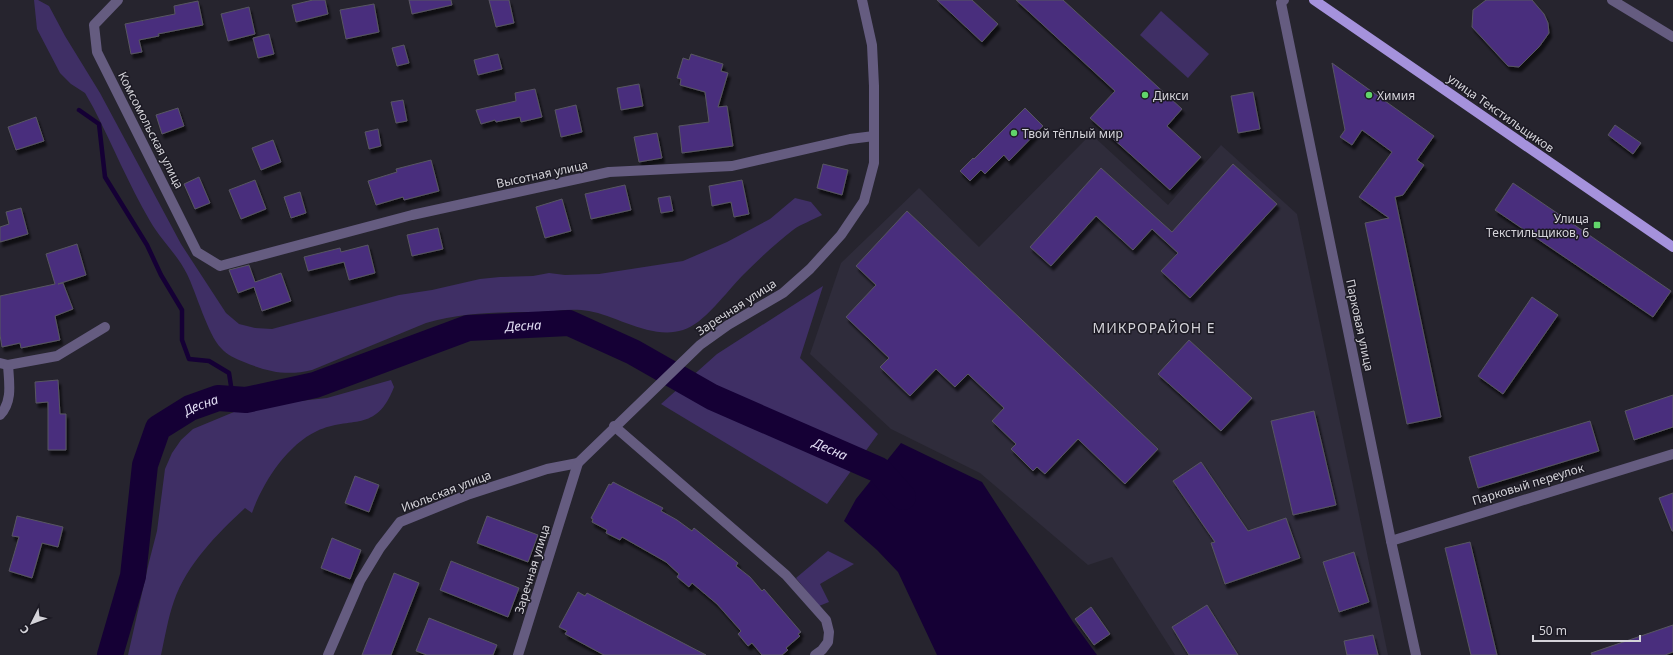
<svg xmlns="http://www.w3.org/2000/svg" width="1673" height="655" viewBox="0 0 1673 655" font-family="'Noto Sans',sans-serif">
  <defs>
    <filter id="shadow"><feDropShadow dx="2.5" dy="4.5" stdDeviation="1" flood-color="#0009"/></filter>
  </defs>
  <rect width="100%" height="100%" fill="#26242e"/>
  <!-- built -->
  <polygon fill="#2f2c3b" points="1091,134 1168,205 1221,145 1297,214 1388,655 1175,655 1112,557 1088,565 980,473 891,429 810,354 841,263 919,188 979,247"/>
  <!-- green -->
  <g fill="#3f2f65">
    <path d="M34,0H38L49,6L65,36L100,93L181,244L226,313L239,324L255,328L272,329L399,295L432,290L480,279L500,277L533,276L549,273L565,275L599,274L683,261L727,242L770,219L795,198L811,202L822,215C813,220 801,224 793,230C775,244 758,260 743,275C727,291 704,324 683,330C652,340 617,316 589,311C572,308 557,311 540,312C502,312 463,312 426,323L312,370C287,376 268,372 244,362C236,359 227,355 221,348C208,335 196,292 187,274C177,254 161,240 150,221C129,185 112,144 93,107L85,93L71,84L60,73L37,29Z"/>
    <polygon points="1161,11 1209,54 1188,78 1140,35"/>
    <polygon points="823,286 800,358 878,434 827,504 661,404 717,354"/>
    <path d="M391,380L394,387C376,434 351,415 317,431C287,445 263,482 252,513L245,508C217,534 187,564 174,601C168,618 165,637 161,655H128L149,562L157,531L165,469L172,453L181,440L193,429L246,407L327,398Z"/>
    <polygon points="828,551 854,564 820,584 829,602 819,606 796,578"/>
  </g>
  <!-- water -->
  <polygon fill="#150035" points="901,443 982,482 1073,622 1097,655 937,655 898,572 877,550 844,521 856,499"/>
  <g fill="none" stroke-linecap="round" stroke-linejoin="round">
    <!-- stream -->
    <polyline stroke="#150035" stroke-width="4.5" points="79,110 99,124 105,177 147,245 161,275 182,310 182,340 189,359 209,361 229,373 233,399"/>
    <!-- river -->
    <path stroke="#150035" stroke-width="26" id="s1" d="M110,655L133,576L145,465L158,428L190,408L218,398L246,400L315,385L468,328L569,323L633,352L712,397L879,470L903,497"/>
  </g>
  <!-- building -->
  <g fill="#492f7d" stroke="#585661" filter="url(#shadow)">
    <polygon points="313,0 325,0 328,14 296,22 292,5"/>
    <polygon points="409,0 451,0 452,5 412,14"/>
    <polygon points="489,0 509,0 514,23 496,27"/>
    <polygon points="937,0 972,0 998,24 982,42"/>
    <polygon points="1016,0 1063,0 1182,109 1167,126 1201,157 1170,190 1090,118 1115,91"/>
    <polygon points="1486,0 1532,0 1544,14 1548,23 1549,33 1539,47 1519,67 1508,66 1472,27 1473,10"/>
    <polygon points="198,1 203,25 158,34 159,36 139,40 142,52 131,54 125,24 175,14 174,6"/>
    <polygon points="374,4 379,32 346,39 340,10"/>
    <polygon points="249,7 255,34 228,41 221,14"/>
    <polygon points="269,34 274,54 258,58 253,38"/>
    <polygon points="404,45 409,63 397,66 392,48"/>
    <polygon points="498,54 502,69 478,75 474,60"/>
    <polygon points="691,54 723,64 721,71 728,73 718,107 727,106 733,146 682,153 679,126 709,122 705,92 680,85 681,79 677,78 683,58 689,60"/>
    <polygon points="1332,63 1434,136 1417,160 1424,165 1403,195 1395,197 1441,417 1407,424 1365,223 1389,218 1359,197 1392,152 1362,130 1352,145 1340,137 1345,130"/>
    <polygon points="639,84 643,106 621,110 617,88"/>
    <polygon points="535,89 542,117 521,122 520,117 496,122 495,120 481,124 476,110 516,101 515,93"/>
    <polygon points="1253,92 1260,129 1238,133 1231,96"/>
    <polygon points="403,100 407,121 396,123 391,102"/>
    <polygon points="576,105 582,132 561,137 555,110"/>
    <polygon points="178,108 184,126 162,134 156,115"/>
    <polygon points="1025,108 1043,126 1009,161 1004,155 985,174 981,170 970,181 960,171 973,158 974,159"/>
    <polygon points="36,117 44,141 16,150 8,127"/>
    <polygon points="1615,125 1641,143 1633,154 1608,135"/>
    <polygon points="378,129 381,146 369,149 365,132"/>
    <polygon points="657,133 662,158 639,162 634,137"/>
    <polygon points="273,140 281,162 261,170 252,148"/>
    <polygon points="431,160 439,191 404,200 403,197 376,205 368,181 397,172 396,169"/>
    <polygon points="823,164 848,170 842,195 817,188"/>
    <polygon points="1233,164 1277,204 1190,298 1161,271 1178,253 1152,229 1133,250 1096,216 1051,266 1030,247 1101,168 1172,232"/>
    <polygon points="199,177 210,203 195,209 184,184"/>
    <polygon points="255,180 266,209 241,219 229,190"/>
    <polygon points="742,180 749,214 734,217 731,202 712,206 709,186"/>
    <polygon points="1513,183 1671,291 1653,317 1495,210"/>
    <polygon points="625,185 631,210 591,219 585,194"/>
    <polygon points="300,192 306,213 291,218 284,197"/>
    <polygon points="670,196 673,211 661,213 658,198"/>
    <polygon points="562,199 571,231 545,238 536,207"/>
    <polygon points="21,208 28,234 0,242 0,227 9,224 6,212"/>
    <polygon points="907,211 1158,449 1125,484 1078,439 1045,474 1037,467 1033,471 1011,449 1016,444 992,421 1004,408 968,374 955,387 936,369 910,396 880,367 889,358 846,317 876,285 856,266"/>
    <polygon points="438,228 443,249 412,256 407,235"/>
    <polygon points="77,244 86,275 58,284 63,283 73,309 55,316 60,340 21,348 20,343 2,347 0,335 0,296 55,284 46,254"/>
    <polygon points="368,245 375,273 349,280 344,262 308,271 304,257 340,248 341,252"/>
    <polygon points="249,265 255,282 281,273 291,301 262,311 254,287 238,293 229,270"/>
    <polygon points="1532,297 1558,315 1503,394 1478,376"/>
    <polygon points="1189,340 1252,398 1221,431 1158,374"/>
    <polygon points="58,380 60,414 66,414 66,450 48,450 48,402 36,403 35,382"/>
    <polygon points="1673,395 1673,427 1634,440 1625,411"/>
    <polygon points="1314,411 1336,505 1293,515 1271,421"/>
    <polygon points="1590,421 1599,451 1478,488 1469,457"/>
    <polygon points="1201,462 1248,531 1286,518 1300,558 1225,584 1211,543 1215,542 1173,481"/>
    <polygon points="355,476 379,485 369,512 345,503"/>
    <polygon points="613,482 663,508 661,511 677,520 692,531 694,528 738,563 736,566 750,577 762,591 764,589 801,632 798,634 800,636 786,648 788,650 782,655 762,655 752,643 748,646 738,634 741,631 717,604 692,583 689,587 677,577 679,574 666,562 622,537 620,540 606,533 607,530 592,522 593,519 591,518 609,484 611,485"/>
    <polygon points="1673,493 1673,531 1672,531 1659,498"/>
    <polygon points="17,516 63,527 58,547 42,543 32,578 9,571 19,537 12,536"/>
    <polygon points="487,516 538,535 528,562 477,543"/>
    <polygon points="332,538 361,550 350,579 321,568"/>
    <polygon points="1470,542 1481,588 1497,655 1471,655 1445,548"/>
    <polygon points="1354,552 1369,602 1339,612 1323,562"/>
    <polygon points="451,561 519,588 508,617 440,590"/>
    <polygon points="394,573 419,583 391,655 362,655"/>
    <polygon points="578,592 585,596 587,593 706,655 604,655 565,634 567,631 559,627"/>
    <polygon points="1207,605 1238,655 1189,655 1172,627"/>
    <polygon points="1091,607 1110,634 1094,645 1075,619"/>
    <polygon points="429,618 497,645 493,655 427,655 416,651"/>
    <polygon points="1673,625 1673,652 1665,655 1592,655 1591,653"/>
    <polygon points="1373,635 1378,655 1347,655 1344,641"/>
  </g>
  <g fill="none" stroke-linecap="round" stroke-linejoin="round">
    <!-- minor -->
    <g stroke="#655c80" stroke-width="10">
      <polyline points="118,0 94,25 97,52 197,252 220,266 412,215 609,172 732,166 850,139 874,136"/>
      <polyline points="1284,0 1281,3 1391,541 1416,655"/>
      <polyline points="1612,0 1673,37"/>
      <path d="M0,363L8,365C9,382 13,402 0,415"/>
      <polyline points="8,365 57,356 105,327"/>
      <polyline points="614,426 786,575 826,620 829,632 828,642 822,650 815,655"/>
      <polyline points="1391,541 1673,454"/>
      <polyline points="328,655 360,581 380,548 400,522 467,495 547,469 578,463"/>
      <polyline points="518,655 578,463 700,345 728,325 783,293 810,269 841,235 864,201 874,163 874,86 872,45 862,0"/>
    </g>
    <!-- major -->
    <polyline stroke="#a592dc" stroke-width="10" points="1314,0 1673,247"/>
  </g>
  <!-- markers -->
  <g fill="#61d56a" stroke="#1c1a24" stroke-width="1.5">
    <circle cx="1145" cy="95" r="4"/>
    <circle cx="1369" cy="95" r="4"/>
    <circle cx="1014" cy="133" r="4"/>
    <rect x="1593" y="221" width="8" height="8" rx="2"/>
  </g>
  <g text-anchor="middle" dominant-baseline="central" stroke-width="3" stroke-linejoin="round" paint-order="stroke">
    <!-- poi labels -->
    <g font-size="12" fill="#d4d3d9" stroke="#1c1a24" text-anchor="start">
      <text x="1153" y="95">Дикси</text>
      <text x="1377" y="95">Химия</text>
      <text x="1022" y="133">Твой тёплый мир</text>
      <text x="1589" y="218" text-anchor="end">Улица<tspan x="1589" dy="14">Текстильщиков, 6</tspan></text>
    </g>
    <!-- street labels -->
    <g font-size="12" fill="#d4d3d9" stroke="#1c1a24">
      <text transform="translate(1501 113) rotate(35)">улица Текстильщиков</text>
      <text transform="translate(151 130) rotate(63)">Комсомольская улица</text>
      <text transform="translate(542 174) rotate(-12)">Высотная улица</text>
      <text transform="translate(736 307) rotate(-33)">Заречная улица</text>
      <text transform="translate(1360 325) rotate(78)">Парковая улица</text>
      <text transform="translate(1528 484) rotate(-17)">Парковый переулок</text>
      <text transform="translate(446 491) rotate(-21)">Июльская улица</text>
      <text transform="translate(532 569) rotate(-73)">Заречная улица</text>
    </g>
    <!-- water labels -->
    <g font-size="13" font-style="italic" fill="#e2ddf4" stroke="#1c1a24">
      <text stroke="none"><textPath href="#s1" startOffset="618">Десна</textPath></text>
      <text stroke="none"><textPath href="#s1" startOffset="282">Десна</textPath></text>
      <text stroke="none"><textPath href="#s1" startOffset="954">Десна</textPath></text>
    </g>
    <!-- quarter labels -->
    <g font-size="14" letter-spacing="1" fill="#d4d3d9" stroke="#1c1a24">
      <text x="1154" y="327">МИКРОРАЙОН Е</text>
    </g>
  </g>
  <!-- north arrow -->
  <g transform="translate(32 623) rotate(228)" stroke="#1c1a24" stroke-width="3" paint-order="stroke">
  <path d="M0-3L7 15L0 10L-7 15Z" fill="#d4d3d9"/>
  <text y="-6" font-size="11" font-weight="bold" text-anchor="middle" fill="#d4d3d9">С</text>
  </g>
  <!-- scale -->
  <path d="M1533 635v6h107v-6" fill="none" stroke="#d4d3d9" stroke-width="2"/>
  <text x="1539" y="635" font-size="12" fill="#d4d3d9" stroke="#1c1a24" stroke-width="3" paint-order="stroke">50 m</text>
</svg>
